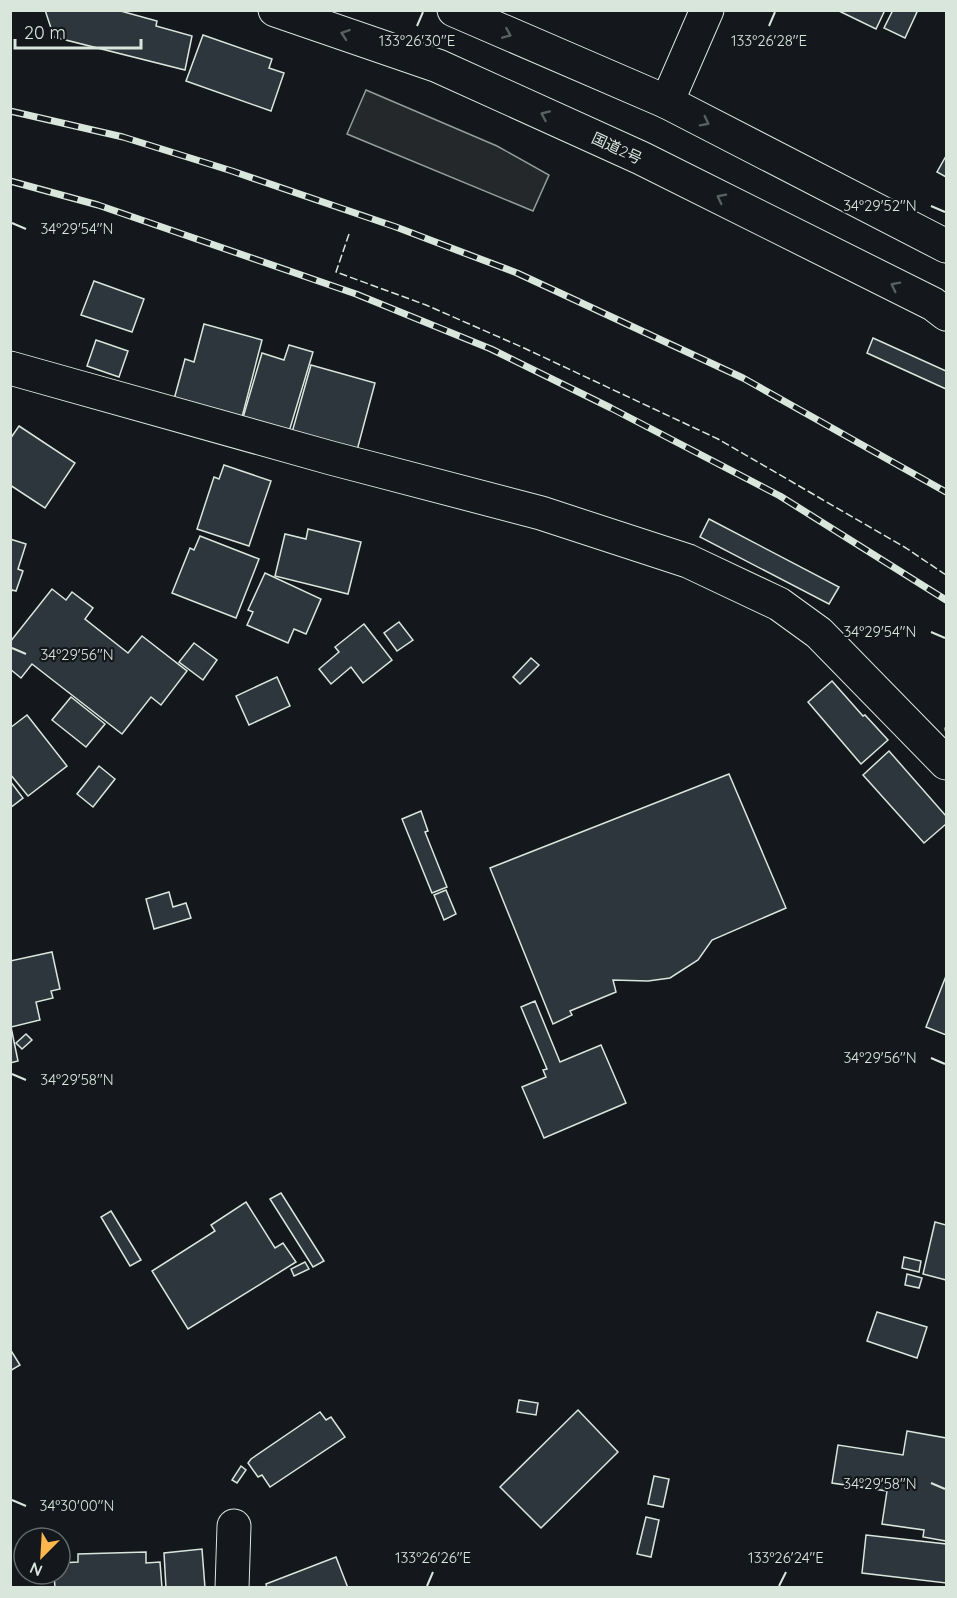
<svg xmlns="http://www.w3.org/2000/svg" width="957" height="1598" viewBox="0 0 957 1598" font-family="Quicksand,'Noto Sans JP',sans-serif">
  <rect width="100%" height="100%" fill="#14181c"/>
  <!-- parking -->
  <polygon fill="#24282b" stroke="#939e99" stroke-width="1.5" points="366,90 497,146 549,175 533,211 347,134"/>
  <!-- building -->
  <g fill="#2c363c" stroke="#d8e6dc" stroke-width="1.5">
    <polygon points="45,10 117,10 157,21 156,26 192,36 185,70 54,37"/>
    <polygon points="837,10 885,10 876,29"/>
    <polygon points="893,10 913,10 917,12 905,38 884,28"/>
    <polygon points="203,35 272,59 269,68 284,73 271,111 186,81"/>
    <polygon points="946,156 946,177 937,172"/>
    <polygon points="94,281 144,299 132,332 81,315"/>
    <polygon points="204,324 262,340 241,421 173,403 185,359 194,362"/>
    <polygon points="873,338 946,371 946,389 867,353"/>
    <polygon points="96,340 128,351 119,377 87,366"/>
    <polygon points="289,345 313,352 288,435 242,421 262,353 284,360"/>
    <polygon points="311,365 375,383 356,454 291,436"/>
    <polygon points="19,426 75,463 45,508 10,485 10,439"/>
    <polygon points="224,465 271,481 249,546 197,529 214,477 219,479"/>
    <polygon points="709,519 839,587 829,604 700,537"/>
    <polygon points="308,529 361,542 348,594 275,576 285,534 306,539"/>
    <polygon points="200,536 259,559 236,618 172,593 190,548 194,550"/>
    <polygon points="10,539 26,544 18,569 23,571 16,591 12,590 10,596"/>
    <polygon points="265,573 321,599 306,634 294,629 288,643 247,625 253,612 248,610"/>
    <polygon points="52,589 66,600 72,592 93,608 85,619 128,653 142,636 187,671 161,705 151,697 122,734 32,664 21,678 10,669 10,642"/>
    <polygon points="399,622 413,640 397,651 384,633"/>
    <polygon points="364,624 392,660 363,683 351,667 331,684 319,669 339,652 335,647"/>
    <polygon points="194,643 217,660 203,680 179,662"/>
    <polygon points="531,658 539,665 520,684 513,677"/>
    <polygon points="277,677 290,706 249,725 236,696"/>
    <polygon points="832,681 863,716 865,715 888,740 861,764 808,702"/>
    <polygon points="71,697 105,724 86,747 52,720"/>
    <polygon points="27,715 67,766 28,796 10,774 10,728"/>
    <polygon points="889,751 946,816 946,824 924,843 863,775"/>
    <polygon points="99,766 115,779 93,807 77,794"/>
    <polygon points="729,774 786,908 712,940 698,960 670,978 648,981 613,980 616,992 570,1011 572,1015 553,1024 490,868"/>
    <polygon points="10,781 23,798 10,808"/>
    <polygon points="421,811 428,831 425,832 447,887 432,893 402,819"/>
    <polygon points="446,890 456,914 444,920 434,895"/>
    <polygon points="169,892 173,907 186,903 191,918 154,929 146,899"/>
    <polygon points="52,952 60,989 51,991 53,998 36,1002 40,1020 11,1027 18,1061 10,1063 10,961"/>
    <polygon points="946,976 946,1035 926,1027"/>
    <polygon points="535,1001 560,1062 601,1045 626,1103 544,1138 522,1087 546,1077 543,1070 547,1069 521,1007"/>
    <polygon points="26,1034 32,1040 22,1049 16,1043"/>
    <polygon points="281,1193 324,1261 313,1267 270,1199"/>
    <polygon points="246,1202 275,1248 283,1243 296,1262 188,1329 152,1271 215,1231 211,1225"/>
    <polygon points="111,1211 141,1260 130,1266 101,1217"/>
    <polygon points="935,1222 946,1225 946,1280 923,1274"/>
    <polygon points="904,1257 921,1261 919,1272 902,1268"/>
    <polygon points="305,1262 309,1269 294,1276 291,1269"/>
    <polygon points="907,1274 922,1278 919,1288 905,1285"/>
    <polygon points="877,1312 927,1327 917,1358 867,1341"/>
    <polygon points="10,1349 20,1365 10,1371"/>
    <polygon points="519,1400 538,1403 536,1415 517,1412"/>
    <polygon points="578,1410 618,1452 541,1528 500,1487"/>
    <polygon points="320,1412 326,1420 331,1417 345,1437 270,1487 262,1475 258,1477 248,1463 251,1459"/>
    <polygon points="907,1431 946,1438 946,1541 923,1537 924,1530 882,1524 887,1491 832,1483 838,1445 903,1455"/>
    <polygon points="241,1466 246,1470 237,1483 232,1480"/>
    <polygon points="654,1476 669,1479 663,1507 648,1504"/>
    <polygon points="646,1517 659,1520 651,1557 637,1554"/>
    <polygon points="866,1535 946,1544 946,1583 862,1573"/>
    <polygon points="202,1549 205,1588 166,1588 164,1553"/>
    <polygon points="146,1552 146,1563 160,1562 162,1588 55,1588 54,1574 60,1574 60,1563 78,1562 78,1554"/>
    <polygon points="336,1557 348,1588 267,1588 266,1584"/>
  </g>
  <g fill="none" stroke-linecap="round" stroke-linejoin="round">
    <defs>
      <g id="minor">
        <polyline points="667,102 707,10"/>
        <polyline points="10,368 331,458 541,513 688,561 779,604 819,633 946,763"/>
        <polyline points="232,1588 234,1526"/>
      </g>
      <g id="highway">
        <polyline points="275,10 438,66 641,158 933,304 946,314"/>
        <polyline points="454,10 667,102 946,246"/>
      </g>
    </defs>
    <!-- minor casing -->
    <use href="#minor" stroke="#d8e6dc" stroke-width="35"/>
    <!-- highway casing -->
    <use href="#highway" stroke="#d8e6dc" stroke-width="35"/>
    <!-- minor -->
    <use href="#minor" stroke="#14181c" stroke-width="33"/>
    <!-- highway -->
    <use href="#highway" stroke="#14181c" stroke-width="33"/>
    <defs>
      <g id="rail">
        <polyline points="10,111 123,137 232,171 396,227 517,273 743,378 946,492"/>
        <polyline points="10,181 98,205 356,294 491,349 611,408 780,496 946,600"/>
      </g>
    </defs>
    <!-- rail casing -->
    <use href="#rail" stroke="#d8e6dc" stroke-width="7"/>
    <!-- rail -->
    <use href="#rail" stroke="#14181c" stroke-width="4.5" stroke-dasharray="14" stroke-linecap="butt"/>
    <!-- fence -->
    <polyline stroke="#d8e6dc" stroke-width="1.5" stroke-dasharray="8 3" stroke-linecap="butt" points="349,234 336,272 426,305 524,348 718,439 906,548 946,575"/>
    <!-- wall -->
    <polyline stroke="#d8e6dc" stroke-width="3" points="946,728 946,730"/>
  </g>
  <!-- one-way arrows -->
  <defs><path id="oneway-chevron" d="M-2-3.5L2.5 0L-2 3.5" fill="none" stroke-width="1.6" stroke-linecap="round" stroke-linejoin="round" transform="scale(1.5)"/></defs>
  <g stroke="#59605f">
    <use href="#oneway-chevron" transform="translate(345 34) rotate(-161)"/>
    <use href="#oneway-chevron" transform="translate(507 34) rotate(23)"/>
    <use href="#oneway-chevron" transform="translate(545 115) rotate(-156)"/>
    <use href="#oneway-chevron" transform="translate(705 122) rotate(27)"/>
    <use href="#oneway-chevron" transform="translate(721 198) rotate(-153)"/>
    <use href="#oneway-chevron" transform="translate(895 286) rotate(-153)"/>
  </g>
  <!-- ticks -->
  <path fill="none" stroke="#d8e6dc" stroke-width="2" d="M417,26L423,12M769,26L775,12M931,206L945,212M12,223L26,229M931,632L945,638M12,648L26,654M931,1058L945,1064M12,1074L26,1080M931,1483L945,1489M12,1500L26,1506M427,1586L433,1572M779,1586L786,1572"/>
  <g text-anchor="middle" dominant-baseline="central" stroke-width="4.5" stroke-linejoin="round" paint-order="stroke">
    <!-- street labels -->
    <g font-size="15" fill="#d8e6dc" stroke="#14181c">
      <text transform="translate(617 148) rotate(25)">国道2号</text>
    </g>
  </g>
  <g font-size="15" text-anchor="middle" fill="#d8e6dc" stroke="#14181c" stroke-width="4.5" stroke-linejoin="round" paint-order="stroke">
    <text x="769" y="46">133°26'28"E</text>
    <text x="417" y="46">133°26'30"E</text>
    <text x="880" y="211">34°29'52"N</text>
    <text x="77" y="234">34°29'54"N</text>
    <text x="880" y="637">34°29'54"N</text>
    <text x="77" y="660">34°29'56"N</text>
    <text x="880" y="1063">34°29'56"N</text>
    <text x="77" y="1085">34°29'58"N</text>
    <text x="880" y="1489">34°29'58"N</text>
    <text x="77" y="1511">34°30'00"N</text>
    <text x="433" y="1563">133°26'26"E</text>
    <text x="786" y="1563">133°26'24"E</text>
  </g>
  <!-- border -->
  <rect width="957" height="1598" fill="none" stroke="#d8e6dc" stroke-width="24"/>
  <!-- north arrow -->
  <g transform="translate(42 1556) rotate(204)"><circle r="28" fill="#14181c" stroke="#626a69" stroke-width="1.5"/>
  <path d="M0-4.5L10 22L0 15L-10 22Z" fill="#ffb74d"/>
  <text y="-9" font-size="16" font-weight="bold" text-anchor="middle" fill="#d8e6dc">N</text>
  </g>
  <!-- scale -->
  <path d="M15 39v9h126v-9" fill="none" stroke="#d8e6dc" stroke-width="3"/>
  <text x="24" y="39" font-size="18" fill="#d8e6dc" stroke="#14181c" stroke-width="4.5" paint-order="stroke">20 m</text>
</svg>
